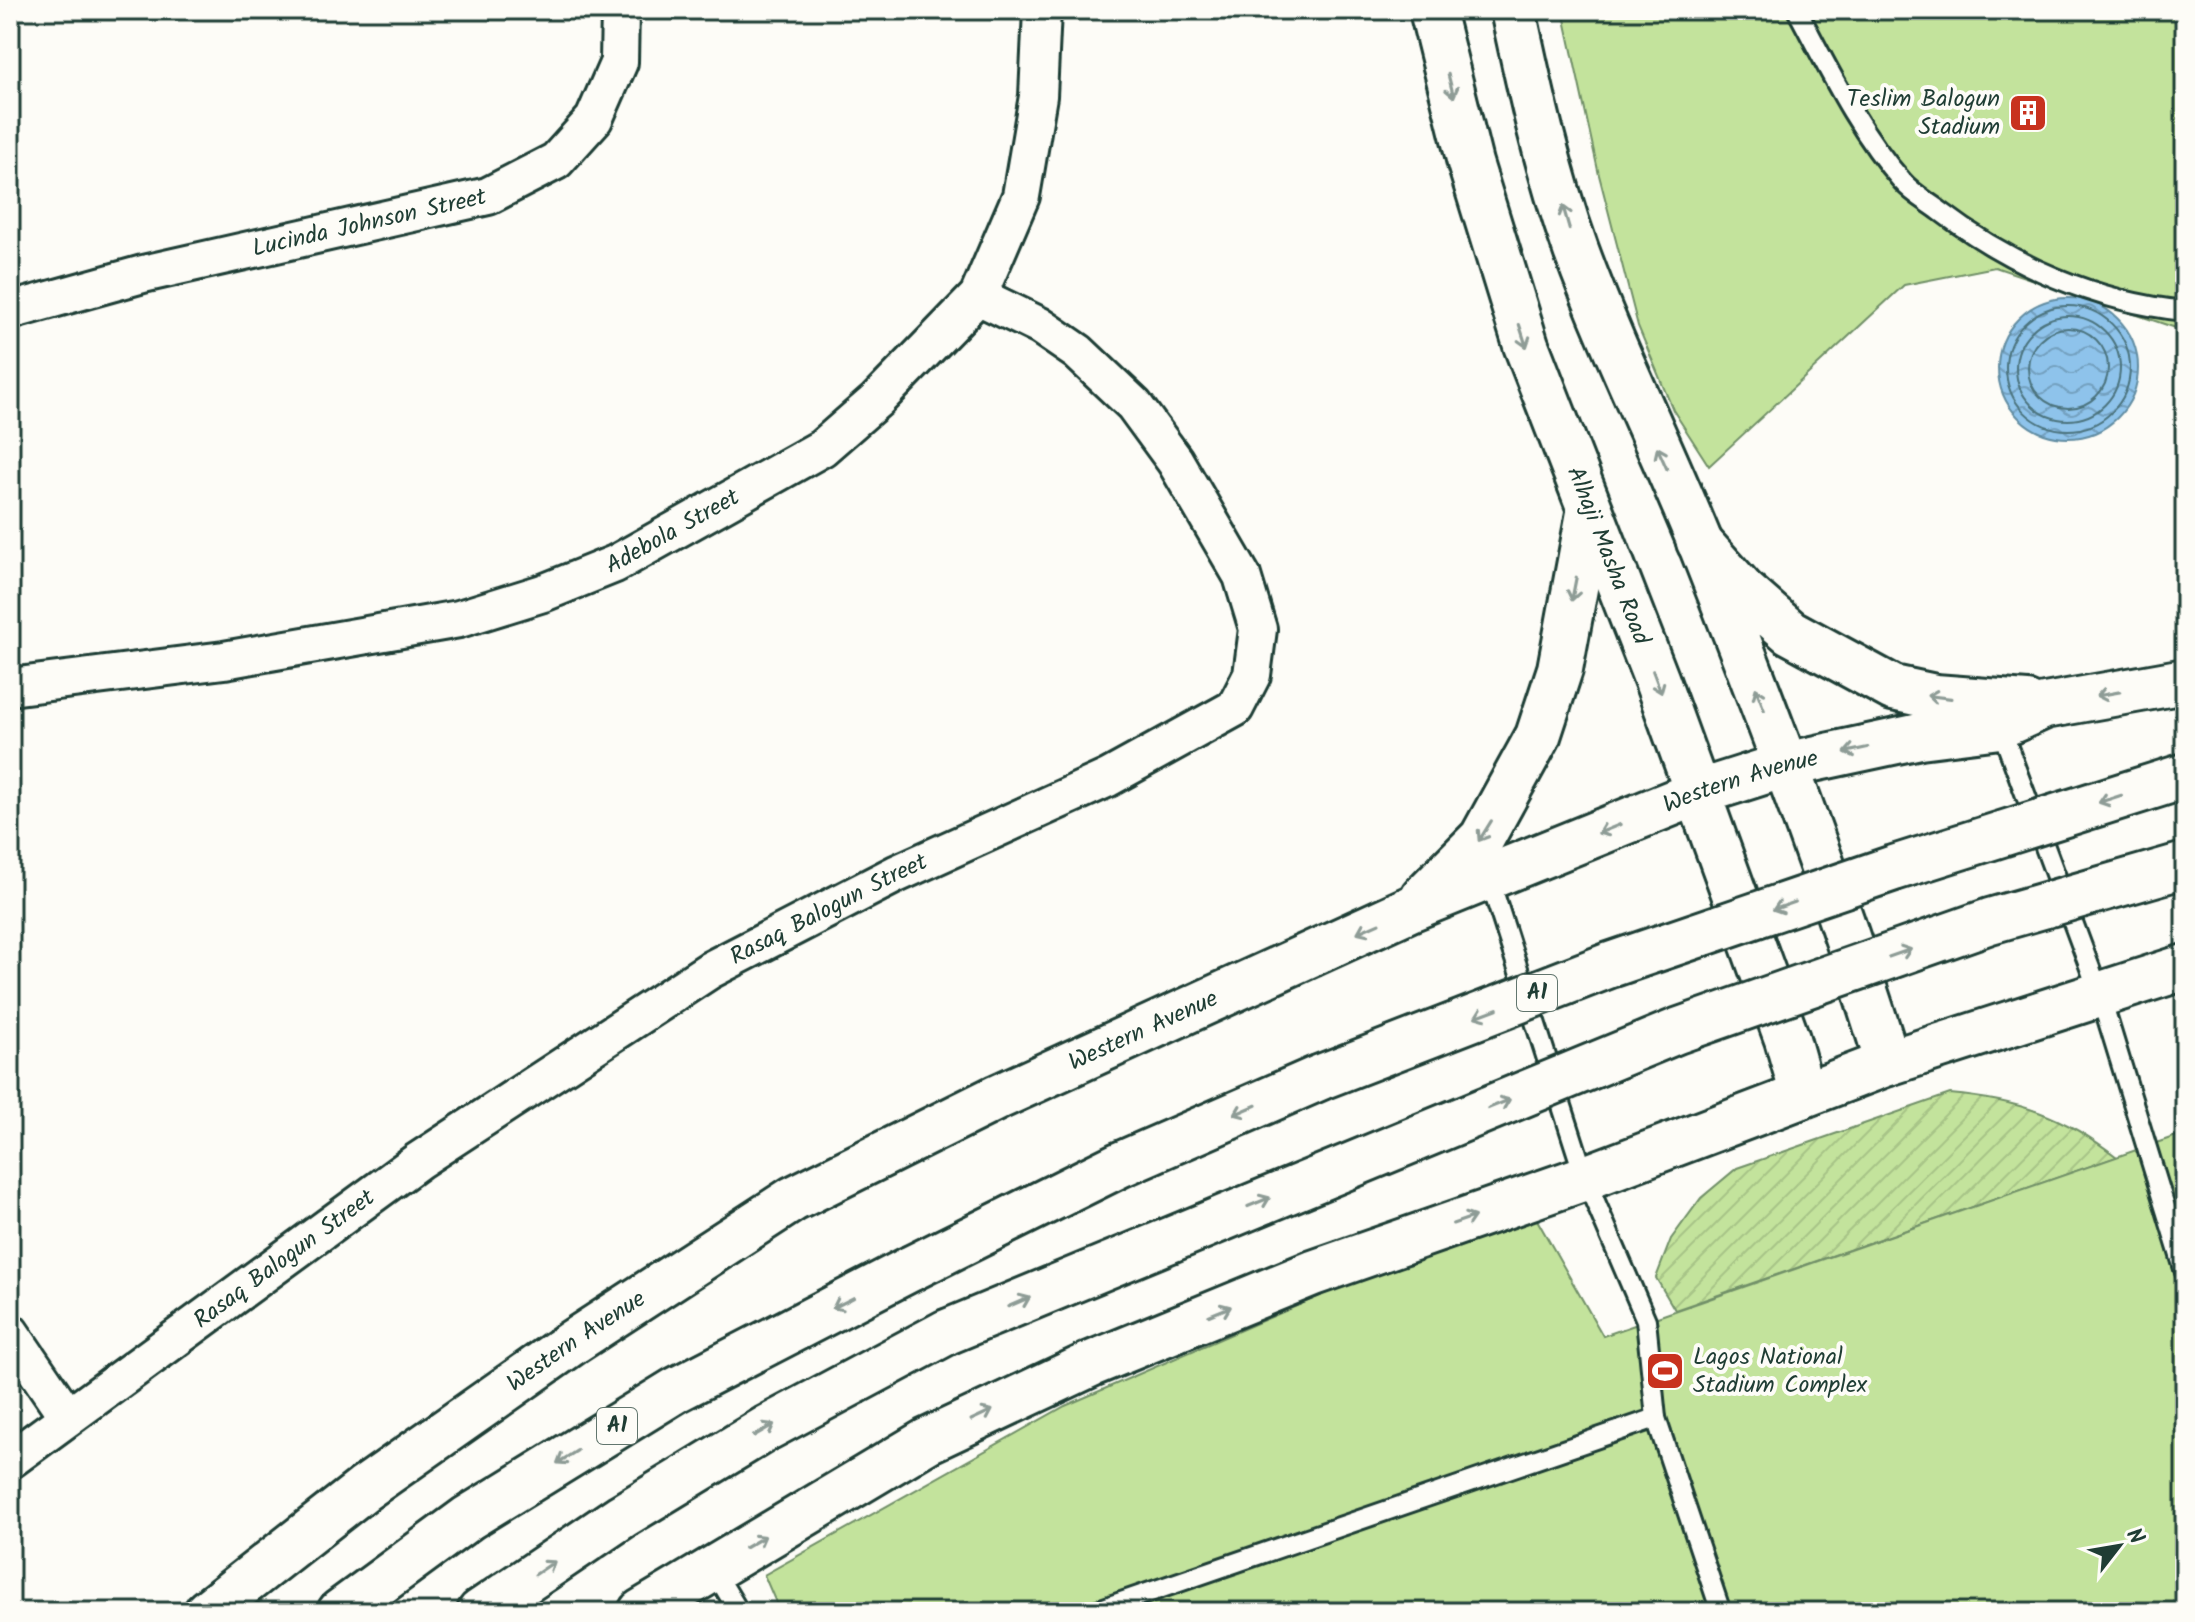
<svg xmlns="http://www.w3.org/2000/svg" width="2195" height="1622" viewBox="0 0 2195 1622" font-family="Kalam,sans-serif">
  <defs>
    <pattern id="garden-furrows" width="10" height="10" patternUnits="userSpaceOnUse" patternTransform="scale(2)"><rect width="10" height="10" fill="#c3e39c"/><path d="M-1 1l2-2M0 10L10 0M9 11l2-2" fill="none" stroke="#a7c487"/></pattern>
    <pattern id="water-waves" width="16" height="10" patternUnits="userSpaceOnUse" patternTransform="scale(2)"><rect width="16" height="10" fill="#8ec3eb"/><path d="M0 5q4-4 8 0t8 0" fill="none" stroke="#73a0bf"/></pattern>
  </defs>
  <rect width="100%" height="100%" fill="#fdfcf7"/>
  <filter id="ink" filterUnits="userSpaceOnUse"><feTurbulence type="fractalNoise" baseFrequency=".0125" numOctaves="2"/><feDisplacementMap in="SourceGraphic" scale="16" xChannelSelector="R" yChannelSelector="G"/><feConvolveMatrix kernelMatrix="1 2 1 2 8 2 1 2 1" color-interpolation-filters="sRGB"/></filter>
  <g filter="url(#ink)">
    <!-- garden -->
    <path fill="url(#garden-furrows)" stroke="#719068" stroke-width="2" d="M1950,1094C2017,1100 2063,1115 2117,1157L1675,1310L1656,1278L1671,1239L1701,1198L1737,1168Z"/>
    <!-- pitch -->
    <g fill="#c3e39c" stroke="#719068" stroke-width="2">
      <polygon points="1563,10 2185,10 2185,331 1995,267 1904,285 1709,466 1673,410 1638,326 1599,175"/>
      <polygon points="2185,1133 2185,1612 780,1612 764,1575 1065,1406 1352,1282 1536,1218 1603,1336"/>
    </g>
    <!-- water -->
    <circle fill="url(#water-waves)" stroke="#628da2" stroke-width="2" cx="2068" cy="368" r="70"/>
    <g fill="none" stroke-linecap="round" stroke-linejoin="round">
      <!-- shore -->
      <g stroke="#4b737d" stroke-width="2">
        <circle cx="2068" cy="368" r="62"/>
        <circle cx="2068" cy="368" r="52"/>
        <circle cx="2068" cy="368" r="40"/>
      </g>
      <defs>
        <g id="lane">
          <path d="M1797,10C1828,68 1858,131 1902,181C1912,193 1928,202 1940,211C2011,265 2096,302 2185,311"/>
          <polyline points="2000,726 2100,995 2185,1272"/>
          <polyline points="1489,878 1585,1178 1646,1320 1656,1418 1721,1612"/>
          <polyline points="712,1567 739,1612"/>
          <polyline points="1092,1612 1656,1418"/>
        </g>
        <g id="street">
          <path id="s1" d="M10,311L143,274L488,196L556,161L594,119L619,62L620,10"/>
          <path id="s2" d="M10,687L224,660L459,619L543,593L615,564L822,448L877,400L978,296L1021,196L1038,96L1042,10"/>
          <polyline points="10,1332 68,1417"/>
          <path id="s3" d="M10,1460L418,1161L710,970L896,874L1108,778L1235,708L1252,675L1258,629L1242,576L1175,461L1134,405L1078,352L1040,326L978,296"/>
        </g>
        <g id="secondary">
          <path id="s4" d="M1432,10L1470,163L1526,345L1657,681L1787,1039L1803,1095"/>
          <path d="M1513,10C1530,90 1548,172 1576,250C1613,351 1661,446 1701,545C1768,716 1834,888 1888,1063"/>
        </g>
        <g id="primary">
          <polyline points="1699,542 1742,590 1790,632 1893,688 1935,697 2027,704"/>
          <polyline points="1423,897 1482,838 1538,736 1560,669 1589,513"/>
          <path id="s5" d="M207,1612L364,1489L573,1342L793,1199L998,1097L1412,908L1697,793L1785,765L1920,736L2000,726L2045,706L2185,681"/>
          <polyline points="641,1612 927,1441 1091,1364 1313,1273 1585,1178 1888,1063 2185,967"/>
        </g>
        <g id="highway">
          <polyline points="340,1612 468,1518 676,1390 912,1268"/>
          <polyline points="480,1612 622,1516 767,1428 947,1332"/>
        </g>
      </defs>
      <!-- lane casing -->
      <use href="#lane" stroke="#1f3d34" stroke-width="24"/>
      <!-- street casing -->
      <use href="#street" stroke="#1f3d34" stroke-width="42"/>
      <!-- secondary casing -->
      <use href="#secondary" stroke="#1f3d34" stroke-width="50"/>
      <!-- primary casing -->
      <use href="#primary" stroke="#1f3d34" stroke-width="50"/>
      <!-- highway casing -->
      <use href="#highway" stroke="#1f3d34" stroke-width="50"/>
      <!-- lane -->
      <use href="#lane" stroke="#fdfcf7" stroke-width="18"/>
      <!-- street -->
      <use href="#street" stroke="#fdfcf7" stroke-width="36"/>
      <!-- secondary -->
      <use href="#secondary" stroke="#fdfcf7" stroke-width="44"/>
      <!-- primary -->
      <use href="#primary" stroke="#fdfcf7" stroke-width="44"/>
      <!-- highway -->
      <use href="#highway" stroke="#fdfcf7" stroke-width="44"/>
      <defs>
        <g id="highway-bridge">
          <polyline points="912,1268 1119,1165 1321,1077 1610,965 1894,868 2185,776"/>
          <polyline points="947,1332 1677,1031 1990,921 2185,865"/>
        </g>
      </defs>
      <!-- highway-bridge casing -->
      <use href="#highway-bridge" stroke="#1f3d34" stroke-width="50" stroke-linecap="butt"/>
      <!-- highway-bridge -->
      <use href="#highway-bridge" stroke="#fdfcf7" stroke-width="44"/>
    </g>
    <!-- one-way arrows -->
    <defs><path id="oneway-shaft" d="M-6 0H5M1.5-3L5.5 0L1.5 3" fill="none" stroke-width="1.6" stroke-linecap="round" stroke-linejoin="round" transform="scale(2)"/></defs>
    <g stroke="#8e9c96">
      <use href="#oneway-shaft" transform="translate(1451 86) rotate(76)"/>
      <use href="#oneway-shaft" transform="translate(1566 217) rotate(-106)"/>
      <use href="#oneway-shaft" transform="translate(1523 336) rotate(72)"/>
      <use href="#oneway-shaft" transform="translate(1662 458) rotate(-114)"/>
      <use href="#oneway-shaft" transform="translate(1574 589) rotate(101)"/>
      <use href="#oneway-shaft" transform="translate(1657 682) rotate(69)"/>
      <use href="#oneway-shaft" transform="translate(2108 694) rotate(170)"/>
      <use href="#oneway-shaft" transform="translate(1939 697) rotate(-173)"/>
      <use href="#oneway-shaft" transform="translate(1760 699) rotate(-111)"/>
      <use href="#oneway-shaft" transform="translate(1856 750) rotate(168)"/>
      <use href="#oneway-shaft" transform="translate(2110 799) rotate(162)"/>
      <use href="#oneway-shaft" transform="translate(1609 829) rotate(158)"/>
      <use href="#oneway-shaft" transform="translate(1485 831) rotate(122)"/>
      <use href="#oneway-shaft" transform="translate(1784 906) rotate(161)"/>
      <use href="#oneway-shaft" transform="translate(1368 928) rotate(156)"/>
      <use href="#oneway-shaft" transform="translate(1900 953) rotate(-19)"/>
      <use href="#oneway-shaft" transform="translate(1486 1013) rotate(159)"/>
      <use href="#oneway-shaft" transform="translate(1499 1104) rotate(-22)"/>
      <use href="#oneway-shaft" transform="translate(1245 1110) rotate(157)"/>
      <use href="#oneway-shaft" transform="translate(1259 1202) rotate(-22)"/>
      <use href="#oneway-shaft" transform="translate(1464 1220) rotate(-19)"/>
      <use href="#oneway-shaft" transform="translate(1019 1302) rotate(-23)"/>
      <use href="#oneway-shaft" transform="translate(843 1303) rotate(153)"/>
      <use href="#oneway-shaft" transform="translate(1220 1311) rotate(-22)"/>
      <use href="#oneway-shaft" transform="translate(982 1415) rotate(-25)"/>
      <use href="#oneway-shaft" transform="translate(764 1430) rotate(-30)"/>
      <use href="#oneway-shaft" transform="translate(567 1457) rotate(148)"/>
      <use href="#oneway-shaft" transform="translate(755 1542) rotate(-30)"/>
      <use href="#oneway-shaft" transform="translate(545 1568) rotate(-34)"/>
    </g>
  </g>
  <!-- icons -->
  <defs>
    <symbol id="building-square" viewBox="-11 -11 22 22"><rect x="-9" y="-9" width="18" height="18" rx="4" fill="#c8321e" stroke="#fdfcf7"/><path d="M-4-6H4V6H1V3H-1V6H-4ZM-2.5-4.3h1.7v1.8h-1.7ZM.8-4.3h1.7v1.8H.8ZM-2.5-1h1.7V.8h-1.7ZM.8-1h1.7V.8H.8Z" fill="#fff"/></symbol>
    <symbol id="stadium-square" viewBox="-11 -11 22 22"><rect x="-9" y="-9" width="18" height="18" rx="4" fill="#c8321e" stroke="#fdfcf7"/><path d="M0-5a6.5 5 0 1 0 0 10a6.5 5 0 1 0 0-10ZM-3.5-1.8h7v3.6h-7Z" fill="#fff"/></symbol>
  </defs>
  <g fill-rule="evenodd">
    <use href="#building-square" x="2006" y="91" width="44" height="44"/>
    <use href="#stadium-square" x="1643" y="1349" width="44" height="44"/>
  </g>
  <g text-anchor="middle" dominant-baseline="central" stroke-width="8" stroke-linejoin="round" paint-order="stroke">
    <!-- shield labels -->
    <g fill="#fdfcf7" stroke="#62766e" stroke-width="2">
      <rect x="1517" y="975" width="40" height="36" rx="6"/>
      <rect x="597" y="1408" width="40" height="36" rx="6"/>
    </g>
    <g font-size="22" font-weight="bold" fill="#1f3d34">
      <text x="1537" y="993">A1</text>
      <text x="617" y="1426">A1</text>
    </g>
    <!-- poi labels -->
    <g font-size="24" fill="#1f3d34" stroke="#fdfcf7" text-anchor="end">
      <text x="2000" y="99">Teslim Balogun<tspan x="2000" dy="28">Stadium</tspan></text>
      <text x="1693" y="1357" text-anchor="start">Lagos National<tspan x="1693" dy="28">Stadium Complex</tspan></text>
    </g>
    <!-- street labels -->
    <g font-size="24" fill="#1f3d34" stroke="#fdfcf7">
      <text stroke="none"><textPath href="#s1" startOffset="370">Lucinda Johnson Street</textPath></text>
      <text stroke="none"><textPath href="#s2" startOffset="686">Adebola Street</textPath></text>
      <text stroke="none"><textPath href="#s4" startOffset="574">Alhaji Masha Road</textPath></text>
      <text stroke="none"><textPath href="#s5" startOffset="1754">Western Avenue</textPath></text>
      <text stroke="none"><textPath href="#s3" startOffset="988">Rasaq Balogun Street</textPath></text>
      <text stroke="none"><textPath href="#s5" startOffset="1106">Western Avenue</textPath></text>
      <text stroke="none"><textPath href="#s3" startOffset="340">Rasaq Balogun Street</textPath></text>
      <text stroke="none"><textPath href="#s5" startOffset="458">Western Avenue</textPath></text>
    </g>
  </g>
  <!-- margin -->
  <rect width="2195" height="1622" fill="none" stroke="#fdfcf7" stroke-width="40"/>
  <rect x="20" y="20" width="2155" height="1582" fill="none" stroke="#1f3d34" stroke-width="3" filter="url(#ink)"/>
  <!-- north arrow -->
  <g transform="translate(2119 1546) rotate(59)" stroke="#fdfcf7" stroke-width="6" paint-order="stroke">
  <path d="M0-6L14 30L0 20L-14 30Z" fill="#1f3d34"/>
  <text y="-12" font-size="22" font-weight="bold" text-anchor="middle" fill="#1f3d34">N</text>
  </g>
</svg>
